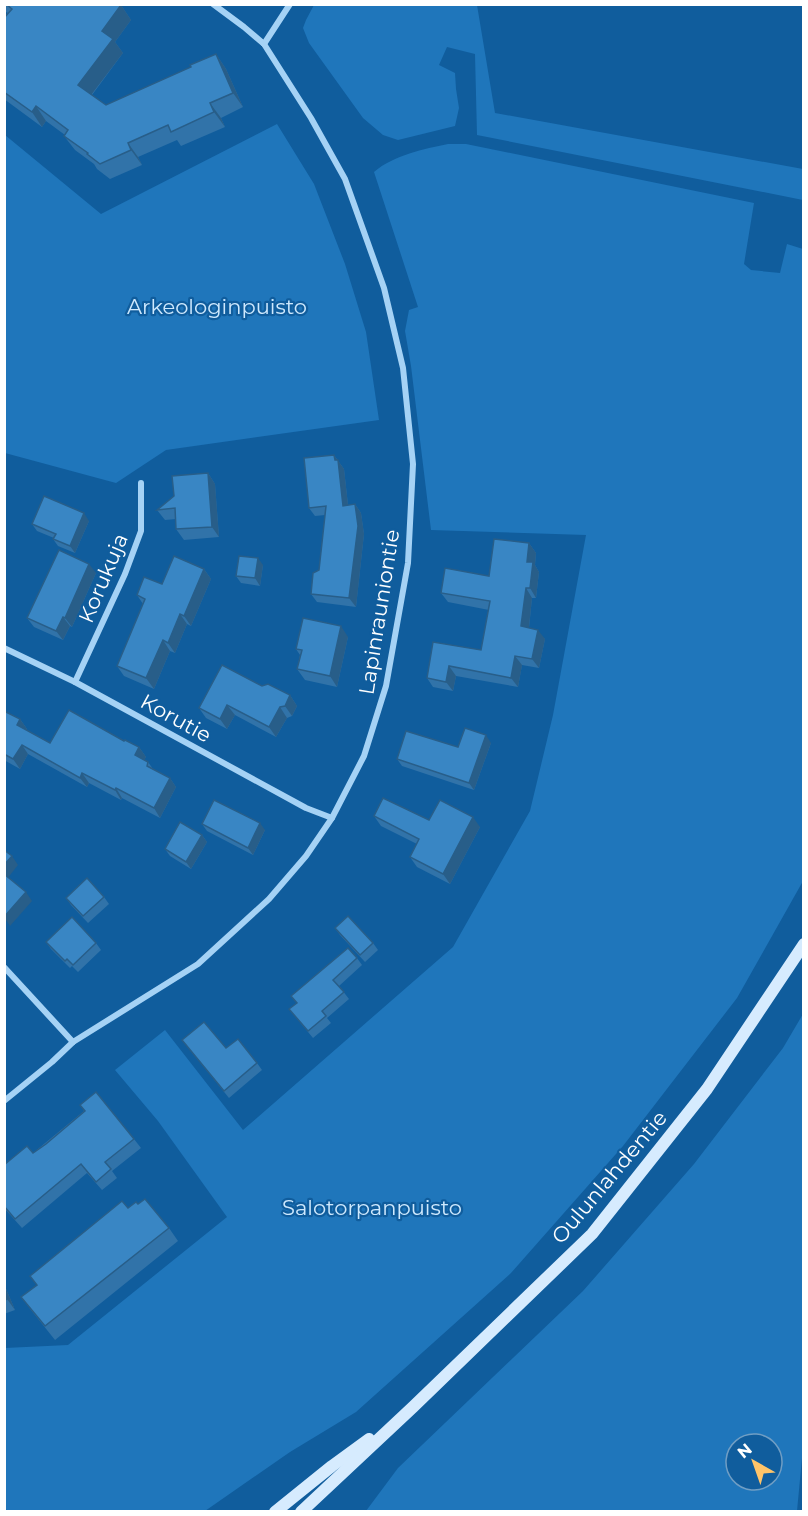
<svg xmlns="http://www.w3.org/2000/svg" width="808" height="1516" viewBox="0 0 808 1516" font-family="Montserrat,sans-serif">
  <rect width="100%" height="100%" fill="#105d9d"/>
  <!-- green -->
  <g fill="#1f76bb" fill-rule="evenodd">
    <polygon points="314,5 477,5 495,113 803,169 803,200 477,135 475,54 447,47 439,65 455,73 456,89 459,108 455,126 398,140 383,135 363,118 309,43 303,28 306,20"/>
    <polygon points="277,124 314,184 345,264 366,332 379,420 166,450 116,483 5,453 5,135 101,214"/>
    <path d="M448,144H466L754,203L744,264L751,270L780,273L787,244L803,249V881L737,998L623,1146L511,1273L356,1412L290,1452L205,1511H10L4,1509L5,1348L68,1345L227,1217L158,1121L115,1070L165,1030L243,1130L453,947L530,811L553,715L586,535L431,530L411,366L405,331L409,310L418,307L374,172C394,155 424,149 448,144Z"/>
    <path d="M803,1014L804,1437L797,1511H366L398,1468L583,1291L694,1164L783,1048ZM736,1444H772V1480H736Z"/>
  </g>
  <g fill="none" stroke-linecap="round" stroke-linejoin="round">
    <!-- minor -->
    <g stroke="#a5d2f5" stroke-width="6">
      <polyline points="264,44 290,4"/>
      <polyline points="4,648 75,682 306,808 332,818"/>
      <polyline points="75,682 125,574 141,531 141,483"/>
      <polyline points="4,967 73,1042"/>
      <polyline points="4,1101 52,1062 73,1042 198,964 269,899 306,856 332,818 364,756 386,686 408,563 413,464 403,368 384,288 345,179 311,118 264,44 244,27 213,4"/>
    </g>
    <!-- secondary -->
    <g stroke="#d6ebfe" stroke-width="12">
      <polyline points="275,1512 332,1466 369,1439"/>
      <polyline points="301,1512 413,1407 592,1234 707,1089 804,944"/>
    </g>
  </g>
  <!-- wall -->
  <g fill="#3173a9">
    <polygon points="4,4 121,5 131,20 115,42 123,53 92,95 106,105 191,67 216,54 226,69 243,107 221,118 225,127 181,146 177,140 138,157 142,165 110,179 97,169 94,164 75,150 64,136 65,135 46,121 42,127 4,99 4,18 8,13 4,11"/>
    <polygon points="334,455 344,469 348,505 355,504 361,513 364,534 356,607 317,602 311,594 319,570 325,515 315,516 309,508"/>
    <polygon points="208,473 215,484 219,537 184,540 176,529 176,519 165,520 157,510"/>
    <polygon points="89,521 75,553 58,546 53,539 54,538 37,531 32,524"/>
    <polygon points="529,543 536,553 535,565 539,572 536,598 532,598 529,628 545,639 539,668 522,665 518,687 456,676 453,691 433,687 427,678 481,650 489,610 448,602 441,593 489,576"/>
    <polygon points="263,565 260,586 241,583 236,576"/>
    <polygon points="204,569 211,579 191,626 187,624 175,653 170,651 154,689 124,676 117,666 143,604 137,595 162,584"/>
    <polygon points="96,573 72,627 70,626 63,640 34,627 27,618"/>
    <polygon points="348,637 337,687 305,680 297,669 300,655 296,649"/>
    <polygon points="262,686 290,695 297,706 292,716 287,718 276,737 235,715 227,729 206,718 199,708"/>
    <polygon points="4,711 20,719 27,729 27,730 50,743 124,741 139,747 146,757 144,760 148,762 153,769 170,778 176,787 160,818 122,798 121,800 89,783 87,787 28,754 20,769 4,760"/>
    <polygon points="491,743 474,790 402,766 397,759 458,747"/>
    <polygon points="374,816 429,820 480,827 450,884 417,867 410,857 417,844 381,826"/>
    <polygon points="202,824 265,830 253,855 207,831"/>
    <polygon points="202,835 207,842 191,869 170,856 165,849"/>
    <polygon points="104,897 109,904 88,923 71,905 66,898"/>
    <polygon points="335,928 373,943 378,950 365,962 340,935"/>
    <polygon points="46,942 96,943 101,950 78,972 72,966 70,968 51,949"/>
    <polygon points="357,958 362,965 339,986 349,999 327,1018 331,1023 313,1038 289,1009 297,1003 291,996"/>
    <polygon points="182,1040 226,1048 257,1063 262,1070 229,1098"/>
    <polygon points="80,1105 134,1139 141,1148 112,1171 117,1178 102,1190 87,1173 22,1228 4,1208 4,1165 33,1153 84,1111"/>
    <polygon points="138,1204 169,1228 178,1241 55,1340 31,1310 21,1297 37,1285 30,1276 128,1208"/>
    <polygon points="4,1284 15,1310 4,1314"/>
  </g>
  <!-- shaded-wall -->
  <g fill="#285e89">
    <polygon points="121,5 131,20 115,42 123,53 88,99 78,85 102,31"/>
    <polygon points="216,54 226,69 243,107 233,93"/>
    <polygon points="210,103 221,118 225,127 214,112"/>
    <polygon points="36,106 46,121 42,127 32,112"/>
    <polygon points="128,143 138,157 142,165 131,150"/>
    <polygon points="334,455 344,469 349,514 343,506"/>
    <polygon points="208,473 215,484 219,537 212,527"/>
    <polygon points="355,504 361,513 364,534 356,607 349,598"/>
    <polygon points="84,513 89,521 75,553 70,546"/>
    <polygon points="529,543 536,553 535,565 539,572 536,598 530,588 527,562"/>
    <polygon points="258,558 263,565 260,586 255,578"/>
    <polygon points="89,564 96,573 72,627 65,618"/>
    <polygon points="204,569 211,579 191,626 184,616"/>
    <polygon points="526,588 532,598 528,636 521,626"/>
    <polygon points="180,614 187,624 175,653 168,643"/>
    <polygon points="63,617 70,626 63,640 56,631"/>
    <polygon points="341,626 348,637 337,687 330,676"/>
    <polygon points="538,630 545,639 539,668 532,659"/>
    <polygon points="163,640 170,651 154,689 146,678"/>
    <polygon points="515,656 522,665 518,687 511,678"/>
    <polygon points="449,666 456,676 453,691 446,682"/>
    <polygon points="290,695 297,706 292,716 285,706"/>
    <polygon points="227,705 235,715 227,729 220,719"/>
    <polygon points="280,707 287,718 276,737 269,727"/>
    <polygon points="20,719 27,729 24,734 17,725"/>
    <polygon points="486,735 491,743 474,790 469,783"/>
    <polygon points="22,745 28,754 20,769 13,759"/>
    <polygon points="139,747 146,757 141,765 135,755"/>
    <polygon points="82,773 89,783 87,787 80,778"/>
    <polygon points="170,778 176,787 160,818 154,808"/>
    <polygon points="116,788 122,798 121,800 115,790"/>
    <polygon points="473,817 480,827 450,884 443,874"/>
    <polygon points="260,823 265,830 253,855 248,848"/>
    <polygon points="202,835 207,842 191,869 186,862"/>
    <polygon points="12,856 18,865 7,879 4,876 4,865"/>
    <polygon points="26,892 32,901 10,926 4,917"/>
    <polygon points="4,1284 15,1310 7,1299 4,1292"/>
  </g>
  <!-- building -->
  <g fill="#3986c4" stroke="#285e89" stroke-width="1.5">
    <polygon points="6,4 121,5 102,31 113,39 78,85 106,105 191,67 190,65 216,54 233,93 210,103 214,112 171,132 168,125 128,143 131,150 100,164 87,154 88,153 64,136 68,130 36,106 32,112 4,92 4,18 12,9"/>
    <polygon points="334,455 335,460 338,460 343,506 355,504 358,526 349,598 311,594 313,573 319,570 326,506 309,508 304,458"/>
    <polygon points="208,473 212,527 176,529 175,508 157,510 174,496 172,476"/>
    <polygon points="44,496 84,513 70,546 53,539 56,534 32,524"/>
    <polygon points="494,539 529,543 527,562 533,562 530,588 526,588 521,626 538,630 532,659 515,656 511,678 449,666 446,682 427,678 433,642 481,650 490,601 441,593 445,568 489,576"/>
    <polygon points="59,550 89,564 65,618 63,617 56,631 27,618"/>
    <polygon points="174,556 204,569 184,616 180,614 168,643 163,640 146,678 117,666 145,599 137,595 144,577 162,584"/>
    <polygon points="239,556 258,558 255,578 236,576"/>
    <polygon points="303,618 341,626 330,676 297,669 302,650 296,649"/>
    <polygon points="222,665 262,686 268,684 290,695 285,706 280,707 269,727 227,705 220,719 199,708"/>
    <polygon points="69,710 124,741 125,740 139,747 135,755 148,762 147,766 170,778 154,808 116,788 115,790 82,773 80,778 22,745 13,759 4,754 4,711 20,719 17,725 50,743"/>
    <polygon points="465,728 486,735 469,783 397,759 406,731 458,747"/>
    <polygon points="383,798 429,820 440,800 473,817 443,874 410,857 419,839 374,816"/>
    <polygon points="214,800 260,823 248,848 202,824"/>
    <polygon points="180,822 202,835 186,862 165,849"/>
    <polygon points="4,850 12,856 4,865"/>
    <polygon points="4,874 26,892 4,917"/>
    <polygon points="87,878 104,897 83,916 66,898"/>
    <polygon points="348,916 373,943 360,955 335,928"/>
    <polygon points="72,917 96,943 73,965 67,959 65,961 46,942"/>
    <polygon points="348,948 357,958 333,980 344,992 322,1011 326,1016 308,1031 289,1009 297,1003 291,996"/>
    <polygon points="204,1022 226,1048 238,1039 257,1063 224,1091 182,1040"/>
    <polygon points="96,1092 134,1139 105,1162 111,1169 96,1182 81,1164 15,1219 4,1206 4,1165 27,1146 33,1153 46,1144 85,1111 80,1105"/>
    <polygon points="145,1199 169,1228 45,1326 21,1297 37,1285 30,1276 122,1201 128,1208 136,1202 138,1204"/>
    <polygon points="4,1292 7,1299 4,1301"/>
  </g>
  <g text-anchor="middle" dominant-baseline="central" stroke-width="4.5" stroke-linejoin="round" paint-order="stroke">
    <!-- park labels -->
    <g font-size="21" fill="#cee9fe" stroke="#105d9d">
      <text x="217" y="306">Arkeologinpuisto</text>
      <text x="372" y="1207">Salotorpanpuisto</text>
    </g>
    <!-- street labels -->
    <g font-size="21" fill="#fff" stroke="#105d9d">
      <text transform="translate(103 578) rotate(-67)">Korukuja</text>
      <text transform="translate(379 612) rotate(-81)">Lapinrauniontie</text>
      <text transform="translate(176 718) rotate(29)">Korutie</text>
      <text transform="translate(609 1177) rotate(-50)">Oulunlahdentie</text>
    </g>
  </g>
  <!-- border -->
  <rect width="808" height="1516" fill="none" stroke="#ffffff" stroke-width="12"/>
  <!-- north arrow -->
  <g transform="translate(754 1462) rotate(320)"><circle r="28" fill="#105d9d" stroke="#709ec4" stroke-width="1.5"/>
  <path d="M0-4.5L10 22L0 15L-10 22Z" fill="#ffc469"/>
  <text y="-9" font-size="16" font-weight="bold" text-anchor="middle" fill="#ffffff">N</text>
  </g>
</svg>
